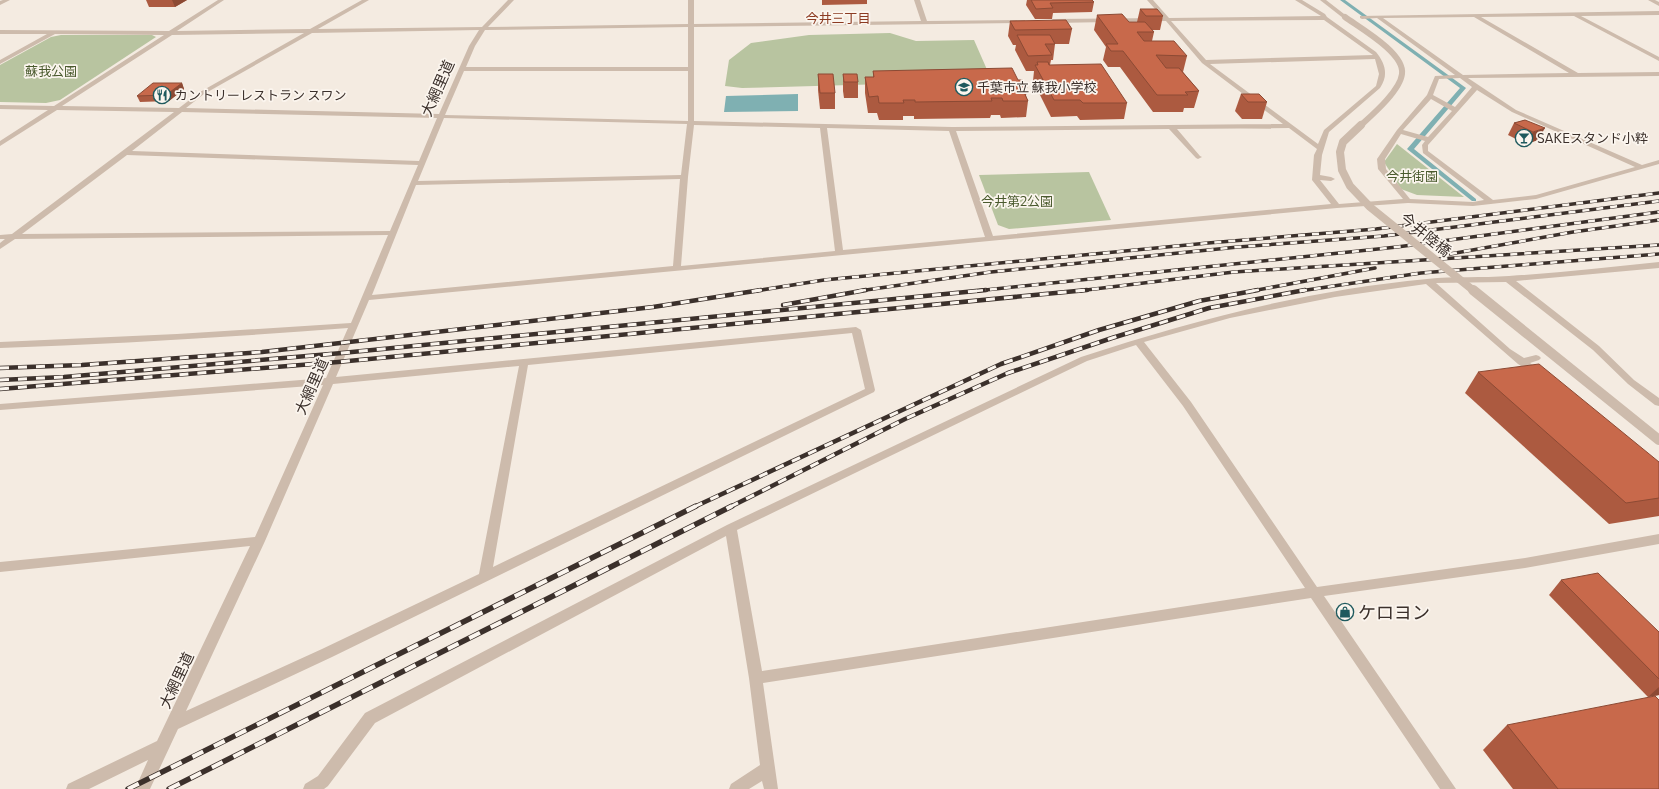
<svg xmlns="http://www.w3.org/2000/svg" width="1659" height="789" viewBox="0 0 1659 789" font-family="Commissioner,'Noto Sans JP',sans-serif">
  <rect width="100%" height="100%" fill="#f4ebe1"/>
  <!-- green -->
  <g fill="#b8c4a0">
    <polygon points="890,33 916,41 974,40 992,81 742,88 725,86 729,60 751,43 809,35"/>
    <polygon points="61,35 152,35 156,37 60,100 46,103 0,102 0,65 51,37"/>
    <polygon points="1397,144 1464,197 1417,195 1401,189 1384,162"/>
    <polygon points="1089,172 1111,220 1009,229 998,225 979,175"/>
  </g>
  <!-- water -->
  <polygon fill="#7fb0b2" points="798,94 798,111 724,112 726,96"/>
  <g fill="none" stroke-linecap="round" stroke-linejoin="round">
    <!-- stream -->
    <polygon fill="#7fb0b2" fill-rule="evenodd" points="1340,0 1345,0 1466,88 1414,149 1476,199 1476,201 1472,201 1407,149 1460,88"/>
    <!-- minor -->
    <g fill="#cdbbac" fill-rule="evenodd">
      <polygon points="3,0 10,0 0,5 0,1"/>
      <path d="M218,0H224L177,31L310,29L362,0H369L318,29L482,27L508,0H514L488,27L688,24V0H694V24L921,21L914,0H920L927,21L1025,20V22L1023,23L694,27V121L952,127L1283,124L1202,63L1166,21L1053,23L1050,21L1053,19L1163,18L1147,0H1153L1169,18L1321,16L1295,0H1302L1325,14L1327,17L1376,52C1385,63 1389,75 1380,88L1329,132L1322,155L1320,175L1331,177L1335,179L1331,181L1320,180L1339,204L1403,199L1378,169L1377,159L1397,130L1427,95L1435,76L1455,75L1377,18L1362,19L1360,18V16L1659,11V15L1581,16L1659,57V61L1574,16L1481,17L1578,73L1659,72V76L1468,78L1516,110L1642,165L1659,160V164L1536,199L1473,206L1408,203L1337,208L369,300L336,377L856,327L861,330L875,390L874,392L332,657L178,729L150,789H135L148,760L89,789H66L68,784L157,741L250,546L0,572V562L255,537L323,385L0,410V404L326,378L348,328C232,337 116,344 0,348V342L177,334L351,323L388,235L15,239L0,249V243L5,239H0V235L12,234L174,112L57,110L0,146V141L48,110L0,109V105L54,106L164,35L55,34L0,64V60L47,34H0V30L169,31ZM1474,17L1569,73L1463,75L1383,18ZM1324,20L1373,55L1206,60L1171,21ZM688,27V67H466L475,46L485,30ZM479,30L469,46L439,114L186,108L204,94L312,33ZM304,33L200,92L179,108L62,106L172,35ZM1375,59L1379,74L1376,86L1324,130L1318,144L1210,64ZM464,71H688V121L445,115ZM1460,78L1472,87L1455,107L1433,95L1439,79ZM1477,90L1512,112L1635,167L1536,195L1493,200L1428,151V145ZM1431,99L1452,111L1428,137L1403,130ZM182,112L437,118L419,161L132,151ZM444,118L687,124L681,175L418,181ZM694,125L820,128L835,251L681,266L688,177ZM827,128L949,131L985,237L843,250ZM1289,128L1317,149L1314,155L1312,180L1331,204L993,236L956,131L1169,129L1196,158L1198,159L1202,157L1200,156L1177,129ZM1401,134L1425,141L1422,145L1423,153L1484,200L1473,202L1410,199L1386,169L1385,159ZM127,155L418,165L390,231L22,234ZM680,179L673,266L372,295L416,185ZM852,333L865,389L493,567L528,365ZM519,366L479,574L322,649L186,711L265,541L333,384Z"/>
      <polygon points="1320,0 1326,0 1348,17 1343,18"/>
      <polygon points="1648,0 1655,0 1659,2 1659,6"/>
      <path d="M1659,262V268L1516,281L1599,346L1634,380L1659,398V406L1655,405L1628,384L1593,350L1506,282L1436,283L1510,349L1524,358L1536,355L1539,356L1541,358L1539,360L1530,363L1543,373L1541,375H1535L1518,364L1426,284L1335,297L1230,318L1144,342L1191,402L1317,587L1525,558L1659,534V544L1525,568L1324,596L1456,789H1440L1311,598L763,683L778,789H764L762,781L749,789H729L731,784L760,765L749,678L726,536L375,723L328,786L324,789H303L305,784L318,776L365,713L727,525L1081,357C1193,320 1309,290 1427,279C1454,276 1482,278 1509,276C1559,273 1609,267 1659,262ZM1136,345L1183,406L1305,588L762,671L737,530L1087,361Z"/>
    </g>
    <defs>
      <g id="rail-far2">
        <polyline points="1450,254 1573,232 1659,220"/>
        <polyline points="755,291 824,280 1208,243 1376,229 1659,193"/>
        <polyline points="859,291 991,272 1238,247 1384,236 1659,201"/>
        <polyline points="976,291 1397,247 1659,212"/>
        <polyline points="1078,291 1234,272 1659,245"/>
        <polyline points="1252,291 1375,268"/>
        <polyline points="1300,291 1421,273 1659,254"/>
      </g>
      <g id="rail-far1">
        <polyline points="783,305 866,290"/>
        <polyline points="0,368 82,365 262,352 653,307 761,290"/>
        <polyline points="0,380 64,377 342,353 986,290"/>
        <polyline points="0,389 338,362 1087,290"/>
        <polyline points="694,507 1001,364 1099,330 1199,301 1258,290"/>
        <polyline points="730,507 905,419 1008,373 1112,338 1209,308 1305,290"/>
      </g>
      <g id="rail">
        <polyline points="128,789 696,506"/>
        <polyline points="169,789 732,506"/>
      </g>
    </defs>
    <!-- rail-far2 casing -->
    <use href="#rail-far2" stroke="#3b302b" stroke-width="3.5"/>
    <!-- rail-far1 casing -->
    <use href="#rail-far1" stroke="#3b302b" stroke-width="4.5"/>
    <!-- rail casing -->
    <use href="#rail" stroke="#3b302b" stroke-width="5.5"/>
    <!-- rail-far2 -->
    <use href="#rail-far2" stroke="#fbf5ee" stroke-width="2.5" stroke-dasharray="7" stroke-linecap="butt"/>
    <!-- rail-far1 -->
    <use href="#rail-far1" stroke="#fbf5ee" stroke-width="3" stroke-dasharray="9" stroke-linecap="butt"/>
    <!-- rail -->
    <use href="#rail" stroke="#fbf5ee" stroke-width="4" stroke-dasharray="12" stroke-linecap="butt"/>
    <!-- minor-bridge-far2 -->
    <path stroke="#cdbbac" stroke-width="6" d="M1345,17C1360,28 1405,53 1402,74C1400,91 1372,115 1360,126"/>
    <!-- minor-bridge-far1 -->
    <polyline stroke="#cdbbac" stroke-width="8" points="1361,125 1343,142 1340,152 1342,170 1350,186 1370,207 1474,291"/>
    <!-- minor-bridge -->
    <polyline stroke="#cdbbac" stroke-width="10" points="1473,290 1659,440"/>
  </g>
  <!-- wall -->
  <g fill="#ac5a40">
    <polygon points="146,0 187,0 175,7 149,7"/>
    <polygon points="822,0 867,0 867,4 822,5"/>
    <polygon points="1027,0 1092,0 1094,2 1092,12 1053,13 1052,19 1035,19 1026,5"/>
    <polygon points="1140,9 1163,16 1160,30 1152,30 1154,32 1152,41 1187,56 1183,72 1199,91 1194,108 1184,108 1183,112 1153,112 1120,67 1108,67 1103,60 1106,47 1094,30 1097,15 1129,22 1137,22"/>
    <polygon points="1010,21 1072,29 1069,44 1055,44 1053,60 1051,60 1050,65 1127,103 1124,119 1080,120 1077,116 1051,117 1033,81 1034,71 1026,71 1015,50 1016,45 1013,45 1008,36"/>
    <polygon points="873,71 1018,80 1027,88 1026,96 1028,101 1026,117 1001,118 1000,115 991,115 990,118 914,119 914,116 903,116 903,120 879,120 877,113 868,113 865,93 865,77 873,77"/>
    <polygon points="818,74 835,93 835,109 820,109 818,90"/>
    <polygon points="843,74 858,82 858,98 844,98 843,91"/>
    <polygon points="182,83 184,89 169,101 140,102 137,96"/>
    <polygon points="1241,94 1267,102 1262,119 1242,119 1235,111"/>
    <polygon points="1525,120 1538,140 1526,144 1508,135 1514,123"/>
    <polygon points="1478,372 1659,462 1659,516 1609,524 1465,393"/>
    <polygon points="1561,580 1659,632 1659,695 1648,697 1549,595"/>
    <polygon points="1507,725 1659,789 1513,789 1483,750"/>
  </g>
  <!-- shaded-wall -->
  <g fill="#8c4a34">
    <polygon points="172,0 187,0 175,7"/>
    <polygon points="182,83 184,89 169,101 166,95"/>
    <polygon points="1545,128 1538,140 1526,144 1533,132"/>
    <polygon points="1659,687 1659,695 1648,697"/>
  </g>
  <!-- building -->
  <g fill="#c8694b" stroke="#8c4a34">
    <polygon points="1031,0 1092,0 1094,2 1050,3 1053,8 1036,9"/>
    <polygon points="1140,9 1157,9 1163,16 1146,16"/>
    <polygon points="1122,14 1129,22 1145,22 1154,32 1137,32 1144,41 1174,41 1187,56 1156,55 1166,68 1179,68 1199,91 1185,92 1188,95 1157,95 1123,51 1111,51 1106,44 1118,44 1097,15"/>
    <polygon points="1066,20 1072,29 1015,30 1010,21"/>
    <polygon points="1017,35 1050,35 1055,44 1045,44 1052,55 1028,56"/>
    <polygon points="1037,62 1048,62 1049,65 1101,64 1127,103 1083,103 1080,100 1054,100 1035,65 1038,65"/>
    <polygon points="1012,68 1018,80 1023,80 1027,88 1022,88 1028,101 1003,101 1002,98 991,98 992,101 915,102 915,100 903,100 904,103 879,103 878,96 869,97 865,77 874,77 873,71"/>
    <polygon points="818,74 833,74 835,93 820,93"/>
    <polygon points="843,74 857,74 858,82 844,82"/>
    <polygon points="153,83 182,83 166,95 137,96"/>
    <polygon points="1241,94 1259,94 1267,102 1248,102"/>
    <polygon points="1525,120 1545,128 1533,132 1514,123"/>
    <polygon points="1539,364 1659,462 1659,498 1626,503 1478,372"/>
    <polygon points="1598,573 1659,632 1659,679 1561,580"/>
    <polygon points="1655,696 1659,700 1659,789 1558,789 1507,725"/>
  </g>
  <!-- icons -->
  <defs>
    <symbol id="school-ring" viewBox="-11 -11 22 22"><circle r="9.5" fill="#fbf5ee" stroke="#1f5a5e" stroke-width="1.5"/><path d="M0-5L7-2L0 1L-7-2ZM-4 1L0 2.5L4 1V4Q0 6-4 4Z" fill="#1f5a5e"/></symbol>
    <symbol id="restaurant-ring" viewBox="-11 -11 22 22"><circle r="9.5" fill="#fbf5ee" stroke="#1f5a5e" stroke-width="1.5"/><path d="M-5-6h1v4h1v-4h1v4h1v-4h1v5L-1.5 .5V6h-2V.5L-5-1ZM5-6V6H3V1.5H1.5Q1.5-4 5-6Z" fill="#1f5a5e"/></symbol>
    <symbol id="bar-ring" viewBox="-11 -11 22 22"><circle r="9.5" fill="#fbf5ee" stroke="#1f5a5e" stroke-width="1.5"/><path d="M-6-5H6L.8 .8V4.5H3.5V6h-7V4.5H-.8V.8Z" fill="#1f5a5e"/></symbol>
    <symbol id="shop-ring" viewBox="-11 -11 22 22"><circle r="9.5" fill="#fbf5ee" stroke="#1f5a5e" stroke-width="1.5"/><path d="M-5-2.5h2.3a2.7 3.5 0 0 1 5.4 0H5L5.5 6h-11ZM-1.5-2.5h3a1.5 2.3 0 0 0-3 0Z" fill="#1f5a5e"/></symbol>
  </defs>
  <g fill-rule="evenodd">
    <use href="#school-ring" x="954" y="77" width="20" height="20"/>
    <use href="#restaurant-ring" x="152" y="85" width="20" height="20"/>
    <use href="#bar-ring" x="1514" y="128" width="20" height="20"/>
    <use href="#shop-ring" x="1335" y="602" width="20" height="20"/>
  </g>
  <g text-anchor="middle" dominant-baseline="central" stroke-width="3.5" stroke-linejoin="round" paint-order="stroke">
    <!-- far-neighbourhood labels -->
    <g font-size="13" fill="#8c3b22" stroke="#fbf5ee">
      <text x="838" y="18">今井三丁目</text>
    </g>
    <!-- far-park labels -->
    <g font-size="13" fill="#4a5a2e" stroke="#fbf5ee">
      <text x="51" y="71">蘇我公園</text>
      <text x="1412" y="176">今井街園</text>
      <text x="1017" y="201">今井第2公園</text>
    </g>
    <!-- far-poi labels -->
    <g font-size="13" fill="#3b302b" stroke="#fbf5ee" text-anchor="start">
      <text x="977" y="87">千葉市立 蘇我小学校</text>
      <text x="175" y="95">カントリーレストラン スワン</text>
      <text x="1537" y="138">SAKEスタンド小粋</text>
    </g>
    <!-- street labels -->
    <g font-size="15" fill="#3b302b" stroke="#fbf5ee">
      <text transform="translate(437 88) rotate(-66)">大網里道</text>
      <text transform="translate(1426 234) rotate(39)">今井陸橋</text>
      <text transform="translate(311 386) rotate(-66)">大網里道</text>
      <text transform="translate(176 680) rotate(-65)">大網里道</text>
    </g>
    <!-- near-poi labels -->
    <g font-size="18" fill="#3b302b" stroke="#fbf5ee" text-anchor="start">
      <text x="1358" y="612">ケロヨン</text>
    </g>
  </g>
</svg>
